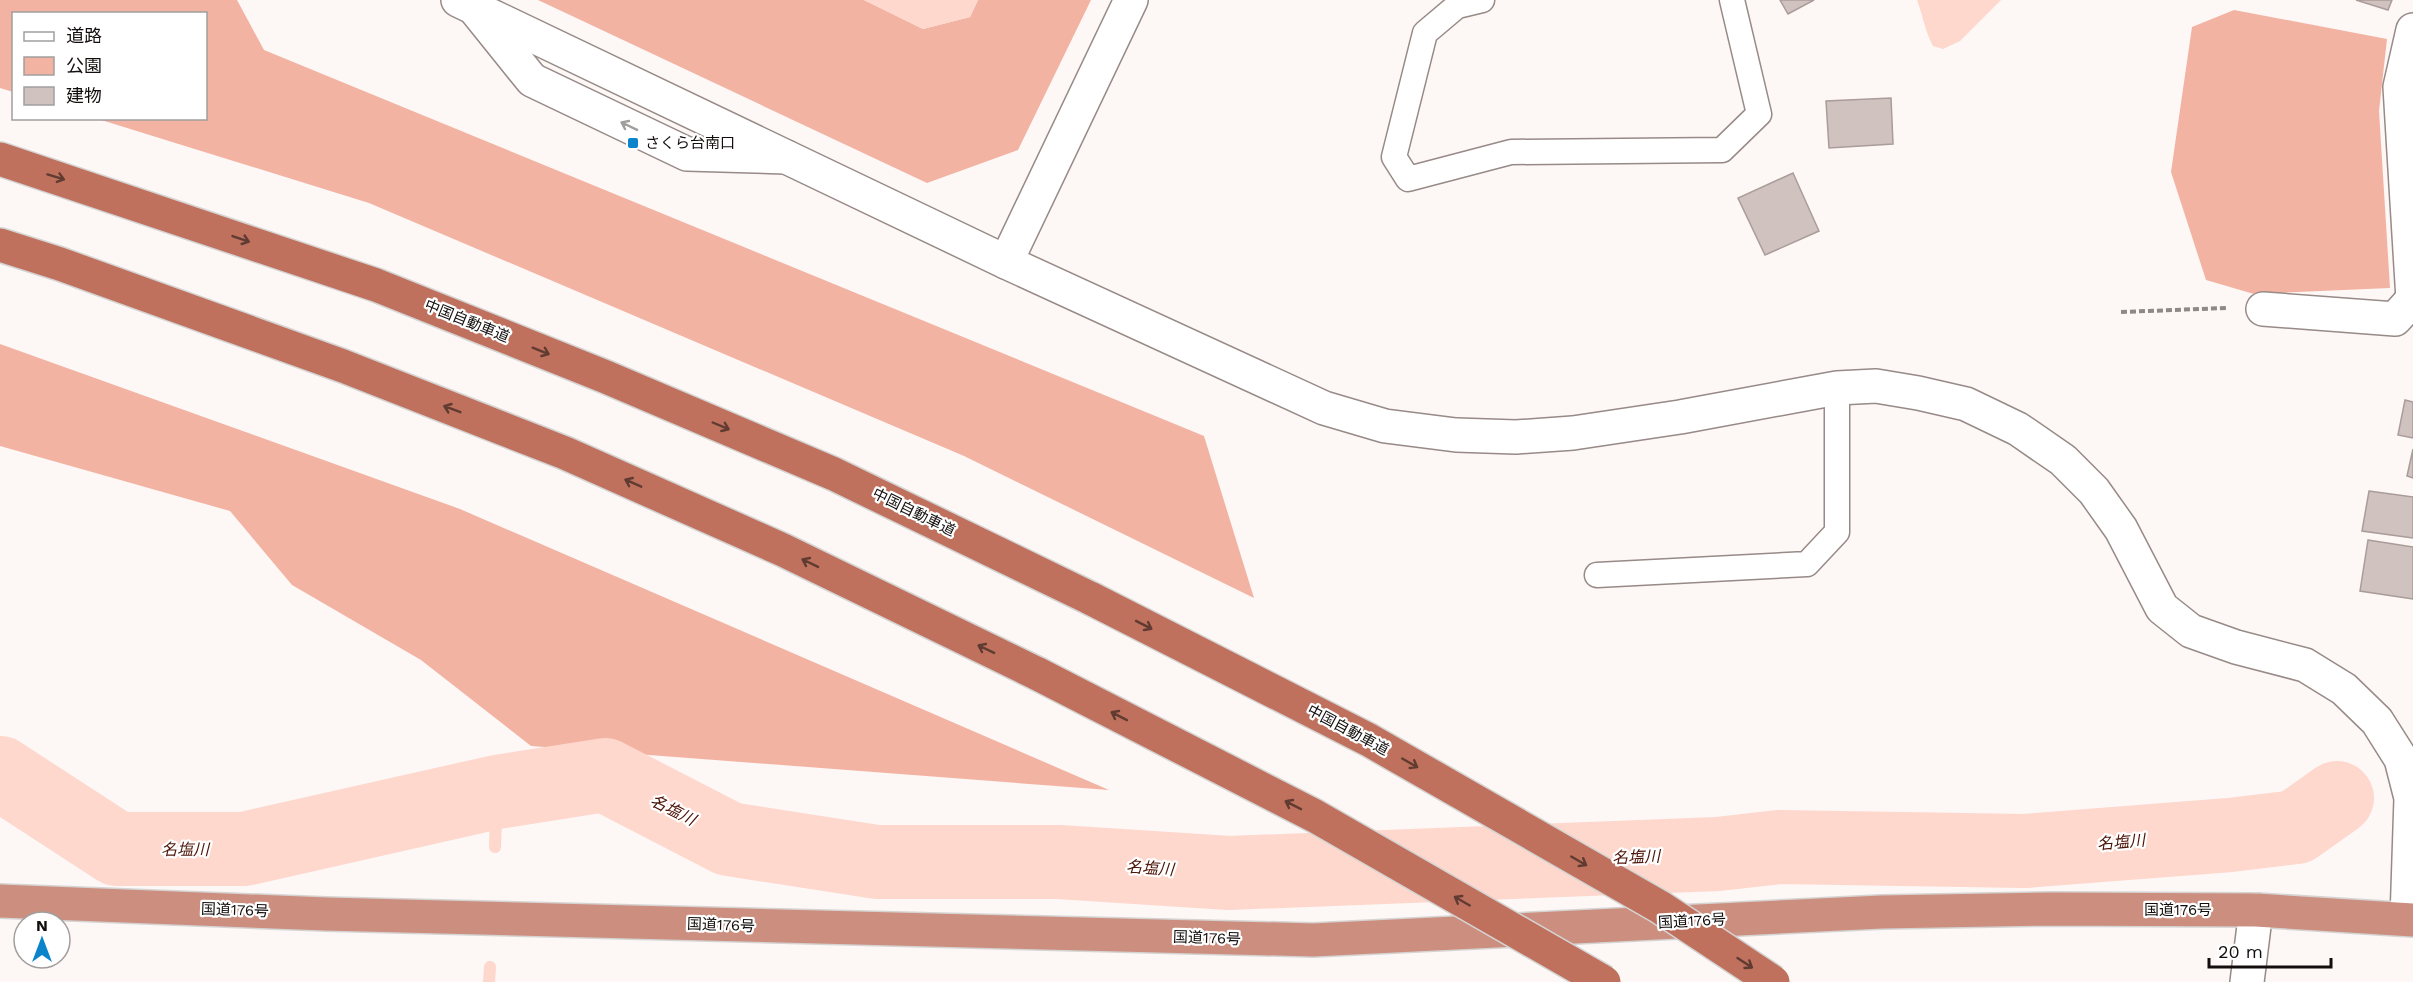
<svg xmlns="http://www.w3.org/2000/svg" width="2413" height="982" viewBox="0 0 2413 982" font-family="'Work Sans','Noto Sans JP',sans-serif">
  <rect width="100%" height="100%" fill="#fdf7f6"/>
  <!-- green -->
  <g fill="#f3b3a3">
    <polygon points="0,0 237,0 264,50 1204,436 1254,598 964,456 369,203 98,119 206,118 206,14 14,14 13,92 0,88"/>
    <polygon points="538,0 864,0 923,29 970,17 978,0 1091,0 1018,150 927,183"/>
    <polygon points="2234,10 2387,39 2379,111 2390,288 2254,294 2206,280 2171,172 2192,27"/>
    <polygon points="0,344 460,509 1109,790 531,746 421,660 292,585 230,511 0,446"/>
  </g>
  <!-- water -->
  <g fill="#fed7cd">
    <polygon points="864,0 978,0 970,17 923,29"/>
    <path d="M1917,0H2001L1960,41L1943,49L1933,46C1925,31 1923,16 1917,0Z"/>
  </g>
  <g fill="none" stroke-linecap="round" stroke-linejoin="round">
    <!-- stream -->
    <g stroke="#fed7cd" stroke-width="12">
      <polyline points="495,847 497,792"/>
      <polyline points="489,982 490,967"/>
    </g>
    <!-- river -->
    <polyline stroke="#fed7cd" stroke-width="74" points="0,773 117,849 244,849 497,792 605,775 729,839 877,862 1059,862 1229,873 1718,854 1779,847 2025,851 2230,835 2296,827 2337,798"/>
  </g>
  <!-- building -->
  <g fill="#d0c2be" stroke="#aa9c99" stroke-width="1.5">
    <polygon points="1780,0 1814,0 1788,14"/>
    <polygon points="2356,0 2392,0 2388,10"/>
    <polygon points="1891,98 1893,144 1829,148 1826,101"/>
    <polygon points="1793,173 1819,231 1765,255 1738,198"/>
    <polygon points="2405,400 2413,402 2413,438 2398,435"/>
    <polygon points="2413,449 2413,478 2407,476"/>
    <polygon points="2369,491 2413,497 2413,538 2362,531"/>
    <polygon points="2368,540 2413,547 2413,599 2360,591"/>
  </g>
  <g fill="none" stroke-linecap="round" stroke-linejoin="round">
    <defs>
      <g id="service">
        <polyline points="1482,0 1457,6 1425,33 1394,157 1408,179 1511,152 1722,150 1759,114 1732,0"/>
        <polyline points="1597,575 1807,564 1837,532 1837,388"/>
      </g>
      <g id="minor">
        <polyline points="474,8 532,80 687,154 786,157"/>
        <polyline points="2413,30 2400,87 2413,300"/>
        <polyline points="2263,309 2395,319 2412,300"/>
        <polyline points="2247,982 2256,910"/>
      </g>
      <g id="tertiary">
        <polyline points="458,0 1006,262 1324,408 1385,426 1456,435 1516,437 1573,433 1680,417 1837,388 1876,386 1918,393 1966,404 2018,429 2063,460 2094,491 2121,529 2162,608 2191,631 2236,647 2305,665 2344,689 2377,721 2401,759 2411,798 2407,919"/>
        <polyline points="1006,262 1131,0"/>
      </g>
      <polyline id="trunk" points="0,901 326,914 1313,940 1881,912 2053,909 2256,910 2413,920"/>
      <g id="motorway">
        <polyline points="0,159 376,285 606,377 834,474 1092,599"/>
        <polyline points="0,245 60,264 343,366 565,453 783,550 1038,674"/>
      </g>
    </defs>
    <!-- service casing -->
    <use href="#service" stroke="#978a87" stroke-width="27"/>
    <!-- minor casing -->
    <use href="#minor" stroke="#978a87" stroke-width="36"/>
    <!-- tertiary casing -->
    <use href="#tertiary" stroke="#978a87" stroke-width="36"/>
    <!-- trunk casing -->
    <use href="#trunk" stroke="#d5d4d3" stroke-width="36"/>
    <!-- motorway casing -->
    <use href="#motorway" stroke="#d5d4d3" stroke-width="36"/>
    <!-- path -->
    <polyline stroke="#8e8887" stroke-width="4" stroke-dasharray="6 3" stroke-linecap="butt" points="2121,312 2226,308"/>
    <!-- service -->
    <use href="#service" stroke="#fff" stroke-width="24"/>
    <!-- minor -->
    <use href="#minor" stroke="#fff" stroke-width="33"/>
    <!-- tertiary -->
    <use href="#tertiary" stroke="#fff" stroke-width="33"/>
    <!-- trunk -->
    <use href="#trunk" stroke="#cc8e7e" stroke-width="33"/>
    <!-- motorway -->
    <use href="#motorway" stroke="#bf715e" stroke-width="33"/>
    <defs>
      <g id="motorway-bridge">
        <polyline points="1092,599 1369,740 1660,907 1773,982"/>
        <polyline points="1038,674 1315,816 1604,982"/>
      </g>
    </defs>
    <!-- motorway-bridge casing -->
    <use href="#motorway-bridge" stroke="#d5d4d3" stroke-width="36" stroke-linecap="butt"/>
    <!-- motorway-bridge -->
    <use href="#motorway-bridge" stroke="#bf715e" stroke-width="33"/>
  </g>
  <!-- one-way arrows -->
  <defs><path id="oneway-shaft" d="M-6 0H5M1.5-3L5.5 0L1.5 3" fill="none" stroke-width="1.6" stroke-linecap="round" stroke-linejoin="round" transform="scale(1.5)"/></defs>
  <use stroke="#a19f9e" href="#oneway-shaft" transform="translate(629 126) rotate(-154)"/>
  <g stroke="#603b31">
    <use href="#oneway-shaft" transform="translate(56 177) rotate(17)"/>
    <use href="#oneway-shaft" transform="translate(241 239) rotate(19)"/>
    <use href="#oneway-shaft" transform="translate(541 351) rotate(22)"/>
    <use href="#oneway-shaft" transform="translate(452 409) rotate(-159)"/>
    <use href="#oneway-shaft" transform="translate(721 426) rotate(23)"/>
    <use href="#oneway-shaft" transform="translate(633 483) rotate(-156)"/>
    <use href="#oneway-shaft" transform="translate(810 563) rotate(-154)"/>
    <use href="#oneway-shaft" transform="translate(1144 625) rotate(27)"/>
    <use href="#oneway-shaft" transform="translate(986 649) rotate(-154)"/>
    <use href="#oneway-shaft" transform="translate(1119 716) rotate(-153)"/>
    <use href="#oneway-shaft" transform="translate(1410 763) rotate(30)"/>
    <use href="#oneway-shaft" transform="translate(1293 805) rotate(-153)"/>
    <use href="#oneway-shaft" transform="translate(1579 861) rotate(30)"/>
    <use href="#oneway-shaft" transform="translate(1462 901) rotate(-150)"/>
    <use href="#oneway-shaft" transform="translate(1745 963) rotate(33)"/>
  </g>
  <!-- markers -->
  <rect fill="#0c84cc" stroke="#fff" stroke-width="2" x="627" y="137" width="12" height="12" rx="3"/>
  <g text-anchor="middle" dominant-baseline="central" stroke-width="4.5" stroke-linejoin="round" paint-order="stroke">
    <!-- poi labels -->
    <g font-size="15" fill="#130e0d" stroke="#fff" text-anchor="start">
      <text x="645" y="143">さくら台南口</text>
    </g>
    <!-- street labels -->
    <g font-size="15" fill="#130e0d" stroke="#fff">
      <text transform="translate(467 321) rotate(22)">中国自動車道</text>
      <text transform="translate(914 512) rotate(26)">中国自動車道</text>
      <text transform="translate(1348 730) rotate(28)">中国自動車道</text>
      <text transform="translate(235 910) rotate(2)">国道176号</text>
      <text x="2178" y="910">国道176号</text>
      <text transform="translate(1692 921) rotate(-3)">国道176号</text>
      <text transform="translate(721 925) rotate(2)">国道176号</text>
      <text transform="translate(1207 938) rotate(2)">国道176号</text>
    </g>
    <!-- water labels -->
    <g font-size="16" font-style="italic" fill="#4c1407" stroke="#fff">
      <text transform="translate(673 810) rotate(27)">名塩川</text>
      <text transform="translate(2121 842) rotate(-5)">名塩川</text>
      <text x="185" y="849">名塩川</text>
      <text transform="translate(1636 857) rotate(-2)">名塩川</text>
      <text transform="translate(1150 868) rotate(4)">名塩川</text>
    </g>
  </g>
  <!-- legend -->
  <rect x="12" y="12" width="195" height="108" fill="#ffffff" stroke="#a19f9e" stroke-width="1.5"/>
  <rect x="24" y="32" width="30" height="9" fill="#ffffff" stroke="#a19f9e" stroke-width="1.5"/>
  <text x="66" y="42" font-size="18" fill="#130e0d">道路</text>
  <rect x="24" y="57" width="30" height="18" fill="#f3b3a3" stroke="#a19f9e" stroke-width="1.5"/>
  <text x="66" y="72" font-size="18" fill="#130e0d">公園</text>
  <rect x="24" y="87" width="30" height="18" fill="#d0c2be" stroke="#a19f9e" stroke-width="1.5"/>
  <text x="66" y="102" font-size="18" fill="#130e0d">建物</text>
  <!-- north arrow -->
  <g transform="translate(42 940)"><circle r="28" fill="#ffffff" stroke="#a19f9e" stroke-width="1.5"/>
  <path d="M0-4.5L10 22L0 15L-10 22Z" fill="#0c84cc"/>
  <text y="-9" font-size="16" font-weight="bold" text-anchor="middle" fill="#130e0d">N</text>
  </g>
  <!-- scale -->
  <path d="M2209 958v9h122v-9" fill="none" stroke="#130e0d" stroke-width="3"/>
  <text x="2218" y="958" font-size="18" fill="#130e0d" stroke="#ffffff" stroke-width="4.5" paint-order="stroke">20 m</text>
</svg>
